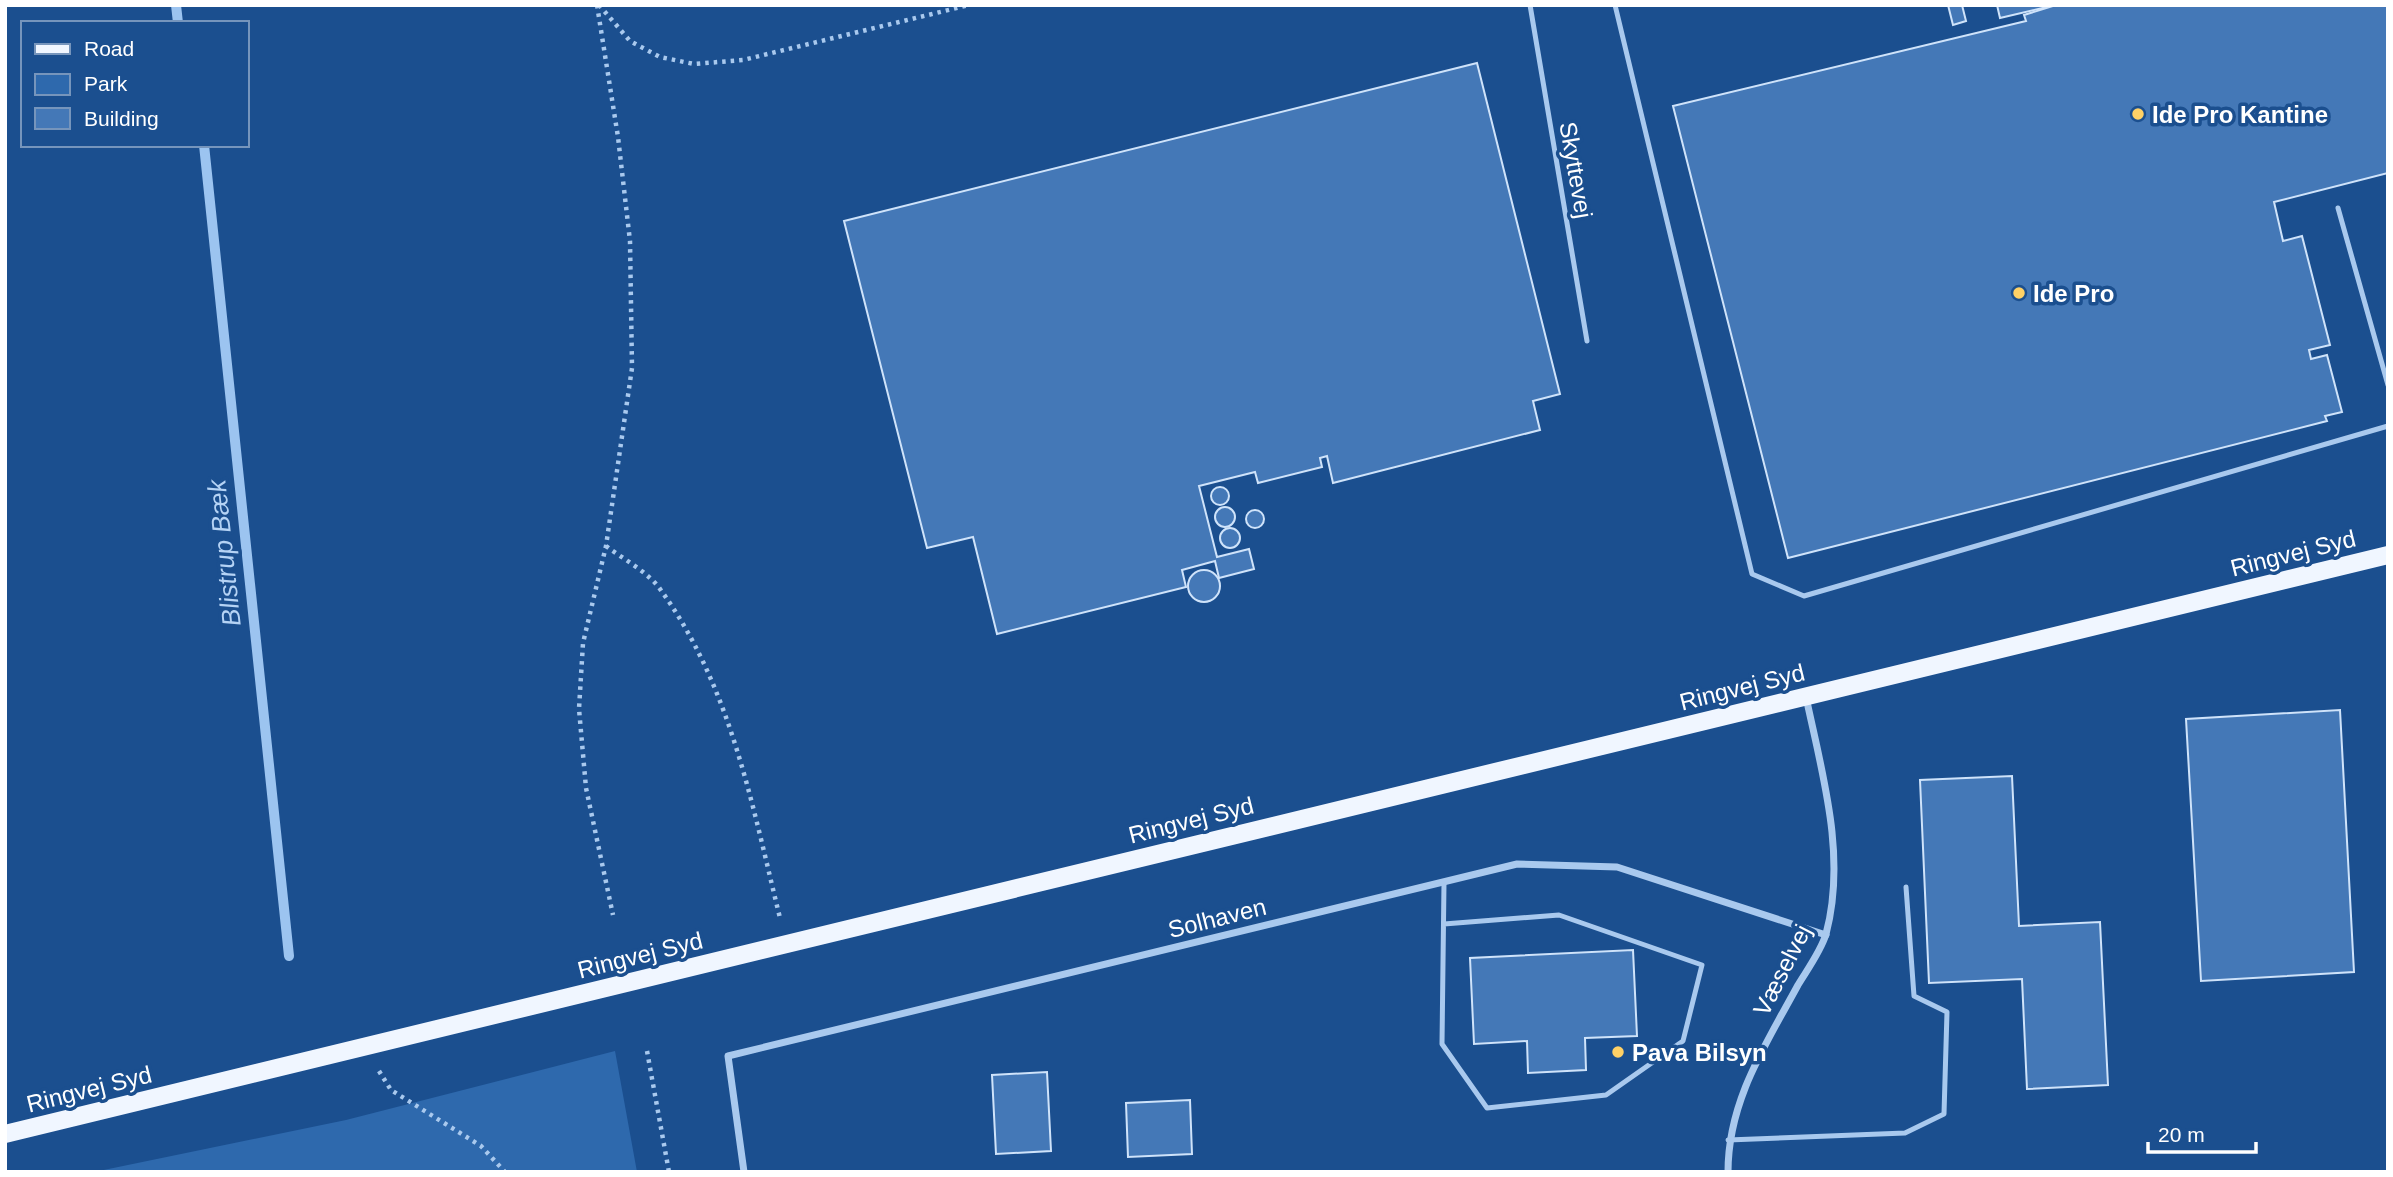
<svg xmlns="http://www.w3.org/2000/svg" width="2393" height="1177" viewBox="0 0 2393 1177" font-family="Helvetica,sans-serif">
  <rect width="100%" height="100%" fill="#1b4f8f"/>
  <!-- green -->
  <polygon fill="#2e69ad" points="615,1051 637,1172 94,1172 346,1120"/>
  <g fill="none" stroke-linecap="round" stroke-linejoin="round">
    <!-- stream -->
    <g stroke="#9cc4f0" stroke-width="10">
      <polyline points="176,5 178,23"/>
      <polyline points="204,145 289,956"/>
    </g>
  </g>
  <!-- building -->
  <g fill="#4478b7" stroke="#cfe3fa" stroke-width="2">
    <polygon points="1948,5 1962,5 1966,21 1953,25"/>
    <polygon points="1997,5 2051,5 2051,6 2000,18"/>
    <polygon points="2056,5 2388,5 2388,173 2274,202 2283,241 2302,236 2330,345 2309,350 2311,359 2327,355 2342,412 2325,416 2327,421 1788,558 1673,106 2026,21 2024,15"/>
    <polygon points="1477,63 1560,394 1533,401 1540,430 1333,483 1327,456 1320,458 1322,467 1258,483 1255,472 1199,486 1217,557 1249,549 1254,569 1219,578 1215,561 1182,570 1186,587 997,634 973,537 927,548 844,221"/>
    <circle cx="1220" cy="496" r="9"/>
    <circle cx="1225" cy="517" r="10"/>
    <circle cx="1255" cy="519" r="9"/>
    <circle cx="1230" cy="538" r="10"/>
    <circle cx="1204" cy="586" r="16"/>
    <polygon points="2340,710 2354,972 2201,981 2186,719"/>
    <polygon points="2012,776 2019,926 2100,922 2108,1085 2027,1089 2022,979 1929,983 1920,780"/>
    <polygon points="1633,950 1637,1036 1585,1038 1586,1070 1528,1073 1527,1041 1474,1044 1470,958"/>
    <polygon points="1047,1072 1051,1151 996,1154 992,1075"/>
    <polygon points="1190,1100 1192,1154 1128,1157 1126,1103"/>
  </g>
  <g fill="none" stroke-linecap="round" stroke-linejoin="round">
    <!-- path -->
    <g stroke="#a9c9ee" stroke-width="4.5" stroke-dasharray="3.5 5" stroke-linecap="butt">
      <polyline points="597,5 618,137 630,241 632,368 606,546 583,643 579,709 586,788 613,915"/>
      <polyline points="599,5 630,41 660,57 694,64 743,60 969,5"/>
      <path d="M606,546C623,559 648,572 660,589C731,686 752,805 780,918"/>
      <polyline points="647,1051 669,1172"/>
      <polyline points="379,1071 391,1090 481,1146 505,1172"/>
    </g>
    <!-- lane -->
    <g stroke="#a9c9ee" stroke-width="5">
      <polyline points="1530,5 1587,341"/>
      <polyline points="1615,5 1752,574 1804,596 2388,426"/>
      <polyline points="2338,208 2388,385"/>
      <polyline points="1444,924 1559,915 1702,965 1683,1041 1606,1095 1487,1108 1442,1044 1444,883"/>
      <polyline points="1728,1140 1905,1133 1944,1114 1947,1012 1914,996 1906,887"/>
    </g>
    <!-- street -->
    <g stroke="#a9c9ee" stroke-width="7">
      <polyline points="744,1172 728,1056 1517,864 1617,867 1826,935"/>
      <path d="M1728,1172C1728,1101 1765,1046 1798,985C1807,970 1821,951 1826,934C1847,856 1822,773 1806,697"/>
    </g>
    <!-- primary -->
    <polyline stroke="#f0f6ff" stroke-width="18" points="5,1134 2388,555"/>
  </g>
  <!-- markers -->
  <g fill="#ffd166" stroke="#1b4f8f" stroke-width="2.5">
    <circle cx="2138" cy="114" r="7"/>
    <circle cx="2019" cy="293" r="7"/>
    <circle cx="1618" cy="1052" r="7"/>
  </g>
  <g text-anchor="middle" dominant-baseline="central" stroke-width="7" stroke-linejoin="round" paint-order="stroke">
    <!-- poi labels -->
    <g font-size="24" font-weight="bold" fill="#fff" stroke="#1b4f8f" text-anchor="start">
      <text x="2152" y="114">Ide Pro Kantine</text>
      <text x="2033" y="293">Ide Pro</text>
      <text x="1632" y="1052">Pava Bilsyn</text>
    </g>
    <!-- street labels -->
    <g font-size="24" fill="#fff" stroke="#1b4f8f">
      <text transform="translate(1576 170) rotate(80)">Skyttevej</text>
      <text transform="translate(2293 553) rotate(-14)">Ringvej Syd</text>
      <text transform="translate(1742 687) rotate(-14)">Ringvej Syd</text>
      <text transform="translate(1191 820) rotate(-14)">Ringvej Syd</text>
      <text transform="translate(1217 918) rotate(-14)">Solhaven</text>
      <text transform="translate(640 955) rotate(-14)">Ringvej Syd</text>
      <text transform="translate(1782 970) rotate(-63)">Væselvej</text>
      <text transform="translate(89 1089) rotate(-14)">Ringvej Syd</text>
    </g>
    <!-- water labels -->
    <g font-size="26" font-style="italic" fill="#b5d3f5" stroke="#1b4f8f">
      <text transform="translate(224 553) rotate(-96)">Blistrup Bæk</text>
    </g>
  </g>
  <!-- border -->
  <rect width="2393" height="1177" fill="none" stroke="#ffffff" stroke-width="14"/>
  <!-- legend -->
  <rect x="21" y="21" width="228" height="126" fill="#1b4f8f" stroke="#7695bc" stroke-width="2"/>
  <rect x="35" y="44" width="35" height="10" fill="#f0f6ff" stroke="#7695bc" stroke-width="2"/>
  <text x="84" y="56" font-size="21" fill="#ffffff">Road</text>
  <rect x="35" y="74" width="35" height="21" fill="#2e69ad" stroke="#7695bc" stroke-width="2"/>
  <text x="84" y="91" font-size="21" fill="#ffffff">Park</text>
  <rect x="35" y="108" width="35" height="21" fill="#4478b7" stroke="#7695bc" stroke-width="2"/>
  <text x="84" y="126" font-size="21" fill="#ffffff">Building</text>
  <!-- scale -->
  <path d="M2148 1142v10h108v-10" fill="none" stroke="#ffffff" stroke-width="3.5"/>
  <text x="2158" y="1142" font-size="21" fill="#ffffff" stroke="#1b4f8f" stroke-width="5" paint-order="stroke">20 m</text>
</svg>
